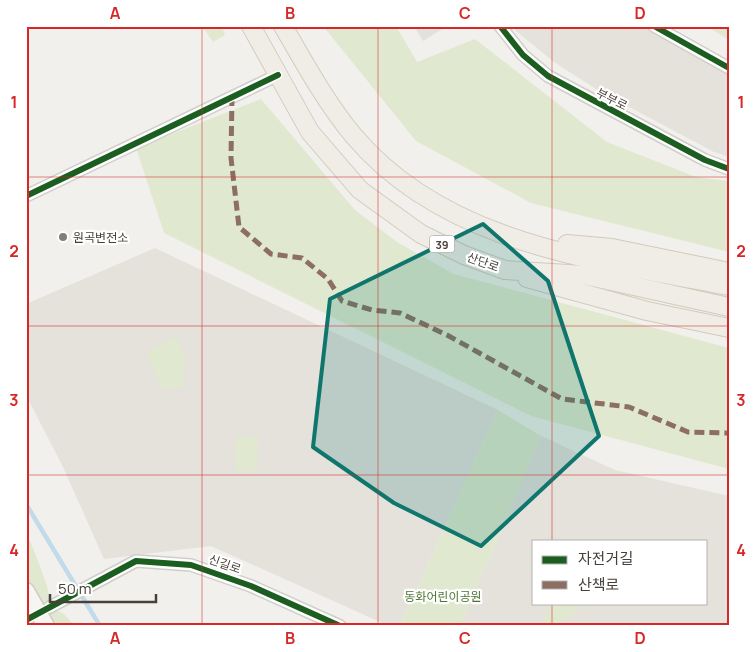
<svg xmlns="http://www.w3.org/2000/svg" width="755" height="652" viewBox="0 0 755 652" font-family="Manrope,'Noto Sans KR',sans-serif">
  <rect width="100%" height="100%" fill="#f2f0ec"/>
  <!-- residential -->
  <g fill="#e5e1db" fill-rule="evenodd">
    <polygon points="513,26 647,26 729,72 729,157 714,152 599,91 554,62 516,31"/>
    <polygon points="155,248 498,410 400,626 389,626 211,546 104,559 63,467 26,395 26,304"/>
    <path d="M541,436L615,470L729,496V626H460ZM534,541H706V603H534Z"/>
  </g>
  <!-- green -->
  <g fill="#e0e9cf">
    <polygon points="202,26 222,26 225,35 213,42"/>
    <polygon points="323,26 396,26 417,62 475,39 607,142 696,177 729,181 729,252 531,203 416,141"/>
    <polygon points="706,26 729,26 729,40"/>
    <polygon points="261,99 355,210 397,242 454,274 729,348 729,469 531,416 164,233 136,148"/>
    <polygon points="176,336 185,360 183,387 163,390 147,353"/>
    <polygon points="498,410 541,436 460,626 400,626"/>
    <polygon points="236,437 258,437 257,471 236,471"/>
    <path d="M26,533C34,549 40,566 46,583C49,592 49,601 54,610L63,613L75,626H54L26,578Z"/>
    <path d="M551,603H582C577,614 557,628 546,624L544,618Z"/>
  </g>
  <!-- parking -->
  <polygon fill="#e3e1dd" points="414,26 447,26 423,41"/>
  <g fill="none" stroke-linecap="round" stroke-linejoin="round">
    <!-- stream -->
    <polyline stroke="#c2dbeb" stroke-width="4.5" points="26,504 100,626"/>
    <!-- minor-tunnel -->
    <polyline stroke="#d0cdc8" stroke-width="11" stroke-dasharray="11 5.5" stroke-linecap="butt" points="26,620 44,610"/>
    <defs>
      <g id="minor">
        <polyline points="500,26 523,55 548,76 705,160 729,169"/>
        <polyline points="654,26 729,68"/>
        <polyline points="26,196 278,75"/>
        <polyline points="50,607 136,561 191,565 251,586 340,626"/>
      </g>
      <polyline id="secondary" points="26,591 46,626"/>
      <g id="primary">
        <polyline points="251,26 310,132 360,190 421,234 464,255 505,270 584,275 729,307"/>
        <path d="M283,26C305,64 325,101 353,135C445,245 597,260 729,286"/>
        <polyline points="567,244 612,248 729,272"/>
        <polyline points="527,278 647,311 729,328"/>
      </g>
    </defs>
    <!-- minor casing -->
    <use href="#minor" stroke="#d0ceca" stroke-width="14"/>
    <!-- secondary casing -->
    <use href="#secondary" stroke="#d0ccc4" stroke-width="19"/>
    <!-- primary casing -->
    <use href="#primary" stroke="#d2cbbc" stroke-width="20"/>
    <!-- minor -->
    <use href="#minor" stroke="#fdfdfc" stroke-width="11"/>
    <!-- secondary -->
    <use href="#secondary" stroke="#f6f5f1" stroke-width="16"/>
    <!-- primary -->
    <use href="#primary" stroke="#f0ede6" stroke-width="18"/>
    <!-- quiet -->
    <polyline stroke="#8d6e63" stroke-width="5" stroke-dasharray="10 5" stroke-linecap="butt" points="232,96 231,158 239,227 271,254 302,258 328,279 342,301 372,310 400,313 447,335 562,399 629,407 688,432 729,433"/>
    <defs>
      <g id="cycleway">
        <polyline points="500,26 523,55 548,76 705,160 729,169"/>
        <polyline points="654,26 729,68"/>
        <polyline points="26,196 278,75"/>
        <polyline points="26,620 136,561 191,565 251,586 340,626"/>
      </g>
    </defs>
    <!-- cycleway casing -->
    <use href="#cycleway" stroke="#fff" stroke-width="9"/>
    <!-- cycleway -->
    <use href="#cycleway" stroke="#1b5e20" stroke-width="6"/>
  </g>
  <!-- marked area -->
  <path fill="#0f766e" fill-opacity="0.2" stroke="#0f766e" stroke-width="4" stroke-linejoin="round" d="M483,224L548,281L599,436L481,546L394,503L313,447L330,299Z"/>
  <!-- grid -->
  <path fill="none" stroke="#d62828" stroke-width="1" stroke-opacity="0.55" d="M202,26V626M378,26V626M552,26V541M26,177H729M26,326H729M26,475H729M552,603V626"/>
  <!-- markers -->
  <circle fill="#837e78" stroke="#fff" stroke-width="2" cx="63" cy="237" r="5"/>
  <g text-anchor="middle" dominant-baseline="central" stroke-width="4.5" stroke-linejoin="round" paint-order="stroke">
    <!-- shield labels -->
    <rect fill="#fff" stroke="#7e7a74" stroke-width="1" x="429.5" y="235.5" width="25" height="17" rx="4"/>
    <g font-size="11" font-weight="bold" fill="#474139">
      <text x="442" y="244">39</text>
    </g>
    <!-- street labels -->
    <g font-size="12" fill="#474139" stroke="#fff">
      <text transform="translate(612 99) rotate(27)">부부로</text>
      <text transform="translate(483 262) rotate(20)">산단로</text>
      <text transform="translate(225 564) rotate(19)">신길로</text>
    </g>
    <!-- poi labels -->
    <g font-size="12" fill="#474139" stroke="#fff" text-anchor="start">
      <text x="73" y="237">원곡변전소</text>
    </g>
    <!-- park labels -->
    <g font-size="12" fill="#4c7332" stroke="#fff">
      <text x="443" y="596">동화어린이공원</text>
    </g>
  </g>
  <!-- border -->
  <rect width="755" height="652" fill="none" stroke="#ffffff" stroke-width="55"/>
  <!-- legend -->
  <rect x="532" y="540" width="175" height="65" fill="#ffffff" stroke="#b5b3b0"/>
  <rect x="542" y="556" width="25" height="8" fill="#1b5e20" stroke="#b5b3b0"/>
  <text x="578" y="564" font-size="15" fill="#474139">자전거길</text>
  <rect x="542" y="581" width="25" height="8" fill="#8d6e63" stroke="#b5b3b0"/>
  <text x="578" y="590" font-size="15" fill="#474139">산책로</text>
  <!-- scale -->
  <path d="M50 594v8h106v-8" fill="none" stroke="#474139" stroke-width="2.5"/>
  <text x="58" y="594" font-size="15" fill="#474139" stroke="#ffffff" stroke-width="4" paint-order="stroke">50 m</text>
  <rect x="28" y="28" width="700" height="596" fill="none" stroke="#d62828" stroke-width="2"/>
  <g font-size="16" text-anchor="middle" font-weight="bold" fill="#d62828">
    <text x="115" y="19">A</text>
    <text x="290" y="19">B</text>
    <text x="465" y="19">C</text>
    <text x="640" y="19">D</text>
    <text x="14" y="108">1</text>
    <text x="741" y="108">1</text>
    <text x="14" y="257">2</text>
    <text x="741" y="257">2</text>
    <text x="14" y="406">3</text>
    <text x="741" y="406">3</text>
    <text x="14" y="556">4</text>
    <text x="741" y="556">4</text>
    <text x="115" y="644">A</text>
    <text x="290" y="644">B</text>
    <text x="465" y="644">C</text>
    <text x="640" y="644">D</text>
  </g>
</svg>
